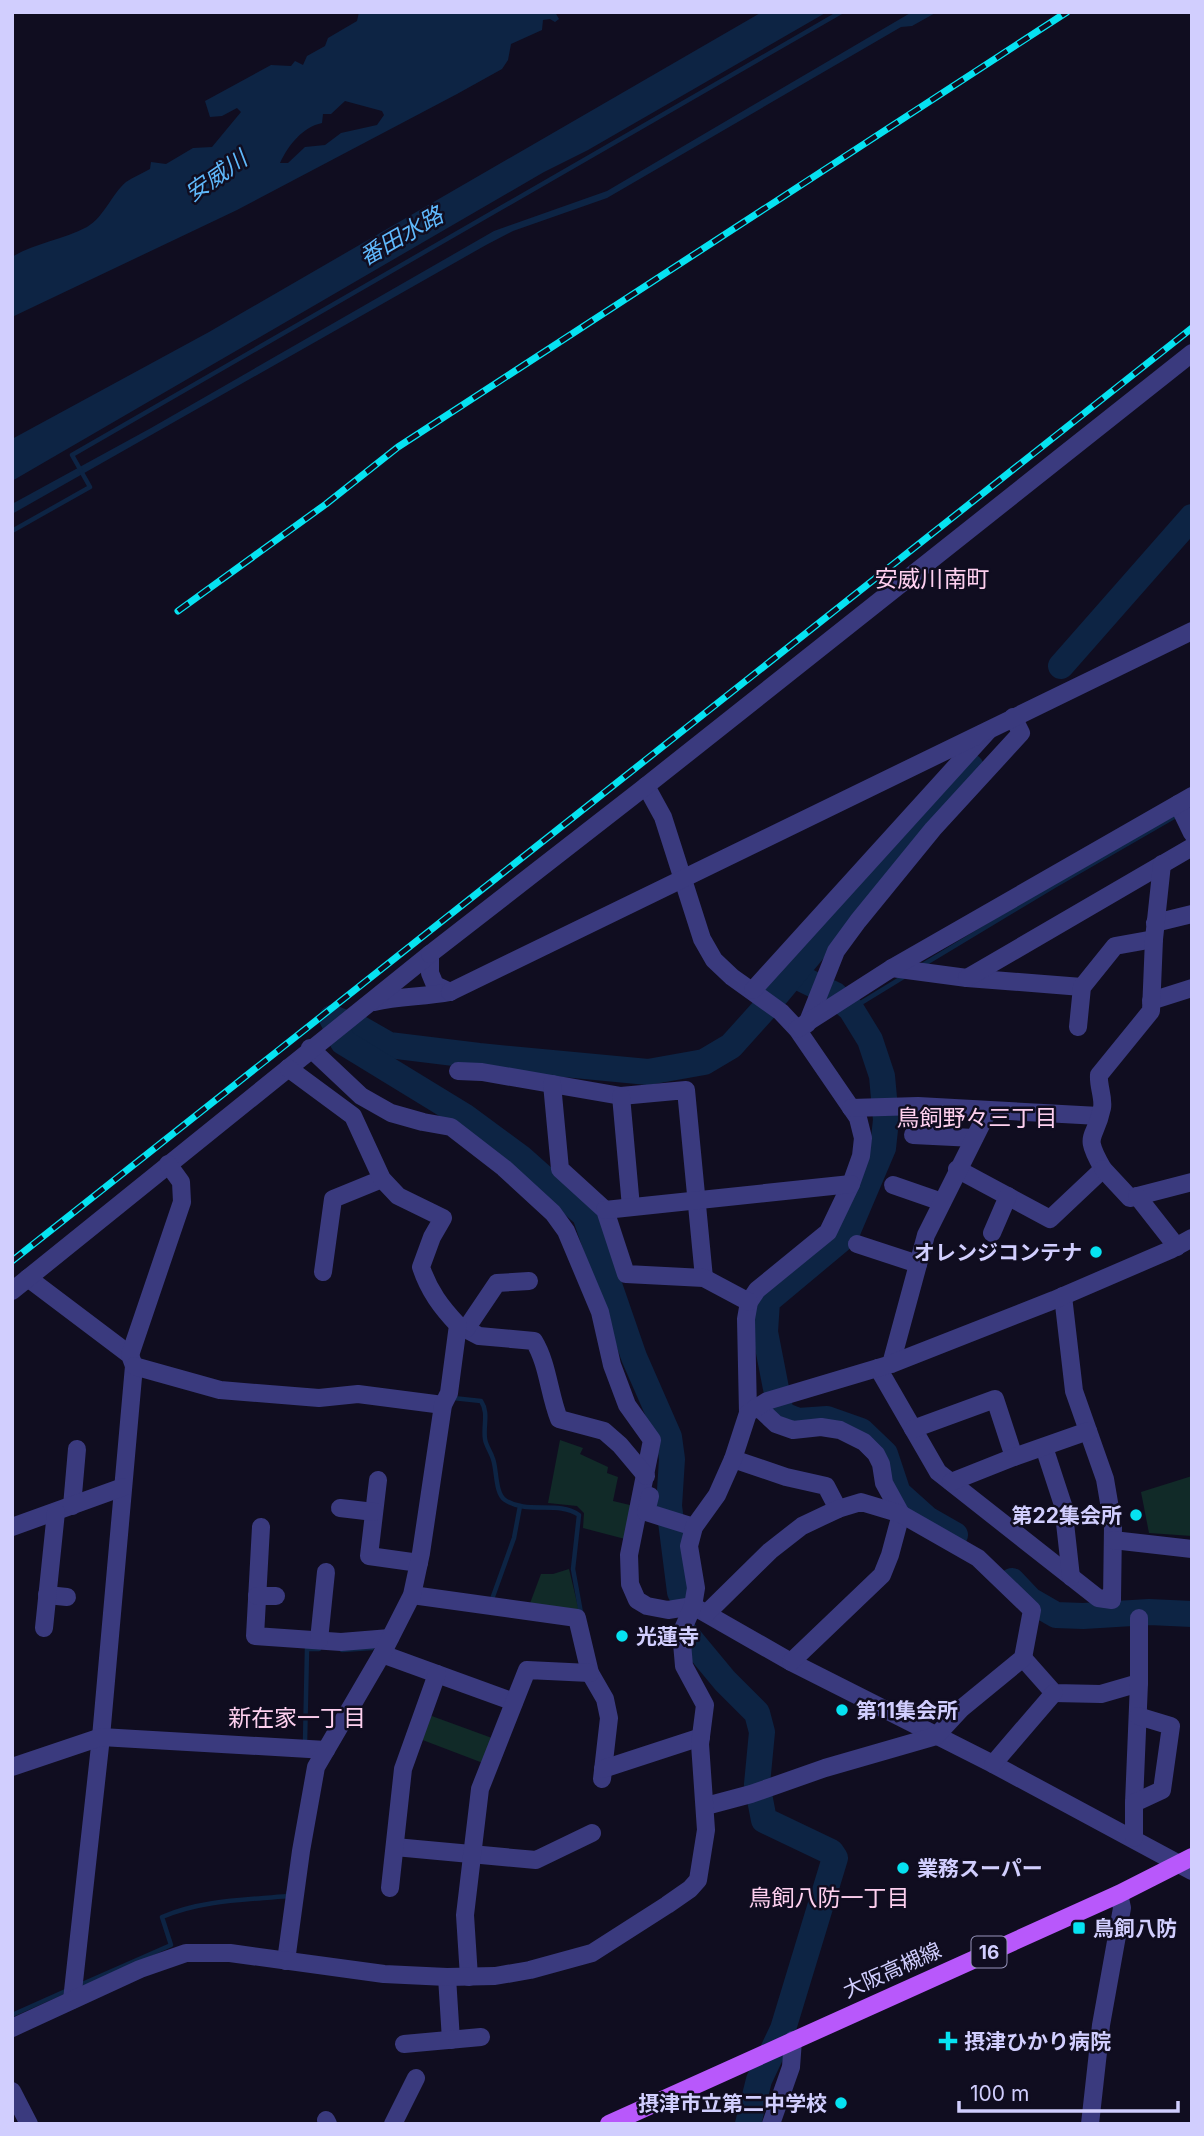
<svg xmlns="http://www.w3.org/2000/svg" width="1204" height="2136" viewBox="0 0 1204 2136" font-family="Inter,'Noto Sans JP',sans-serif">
  <rect width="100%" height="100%" fill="#100d20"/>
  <!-- green -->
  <g fill="#112a28">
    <polygon points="560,1440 583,1448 580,1454 608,1467 607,1473 618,1477 613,1501 634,1506 625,1539 583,1528 584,1513 577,1506 548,1503"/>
    <polygon points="1192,1476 1192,1536 1149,1533 1141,1492"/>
    <polygon points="569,1569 580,1615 529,1606 541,1574 553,1574"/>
    <polygon points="429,1715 492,1738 483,1763 420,1739"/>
  </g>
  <!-- water -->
  <g fill="#0d2444" fill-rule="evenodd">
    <path d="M359,12H555L559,19L555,22L550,19L543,20L542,30L511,44L508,60L502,69L457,94L237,210L12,317V257C34,243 63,240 87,227C105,216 111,195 126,182C133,177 143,173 150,169L151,162L166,164L193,148L212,147L241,112L237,108L222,116L210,117L205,101L271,65L291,66L295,61L303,65L307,56L325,46L328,38L357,21ZM345,101L382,111L384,115L377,125L341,133L325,145L305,147L288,163H280C289,144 303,127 322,123L323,114H331Z"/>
    <polygon points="762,12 827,12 588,150 544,172 12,481 12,439 209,332"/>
    <polygon points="912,12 937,12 912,26 901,27 607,198 513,231 486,245 12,514 12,504 151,428 494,231 607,191"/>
  </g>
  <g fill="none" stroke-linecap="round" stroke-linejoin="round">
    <!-- stream -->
    <g stroke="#0d2444" stroke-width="4.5">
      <polyline points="12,531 90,487 72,455 841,12"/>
      <polyline points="921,966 1054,886 1179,814"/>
      <polyline points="851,1009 905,976"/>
      <path d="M453,1398L481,1401C489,1413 483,1425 485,1439C486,1446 491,1452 493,1459C497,1470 495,1493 505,1500C527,1515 558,1500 579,1515L573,1569L581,1613"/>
      <polyline points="491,1602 514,1538 520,1506"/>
      <polyline points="342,1650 372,1648"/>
      <polyline points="305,1743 307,1649 319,1649"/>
      <path d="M80,1985L171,1945L162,1917C202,1900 245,1900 288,1896V1893"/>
      <polyline points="12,2015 68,1990"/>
    </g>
    <!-- river -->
    <g stroke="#0d2444" stroke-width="26">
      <polyline points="1061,666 1192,517"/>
      <polyline points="794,975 835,995 851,1009 870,1040 882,1076 886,1120 883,1148 846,1235 767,1301 765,1332 781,1414 798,1421 827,1419 861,1431 885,1454 898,1493 927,1519 955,1535"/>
      <polyline points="332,1018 361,1029 389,1045 479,1056 648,1072 704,1062 731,1046 767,1006 867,886 971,767"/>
      <polyline points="332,1018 343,1042 464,1116 521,1158 585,1215 634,1357 669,1437 672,1459 669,1506 680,1592"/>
      <polyline points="1012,1581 1030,1600 1056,1615 1083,1616 1149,1612 1192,1614"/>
      <polyline points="686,1634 725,1681 757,1713 762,1732 757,1784 764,1820 831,1852 835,1858 783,2029 759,2080 748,2124"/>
    </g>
    <!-- minor -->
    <g stroke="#3a3a7e" stroke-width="18">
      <polyline points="646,786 663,817 702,939 714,960 732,977 781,1012 797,1029 858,1118 863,1138 861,1156 851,1184 828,1232 757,1290 749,1302 746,1319 748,1413"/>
      <polyline points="1178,804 1192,833"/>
      <polyline points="1155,923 1192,914"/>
      <polyline points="430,954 430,973 435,985 450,992"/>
      <polyline points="892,968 967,978 1082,987"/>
      <polyline points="967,978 1192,847"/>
      <polyline points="753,990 988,731"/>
      <polyline points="1151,1001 1192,988"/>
      <path d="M374,1002C399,996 424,997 450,992"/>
      <polyline points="807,1024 836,951 858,921 933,829 1021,733 1013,717"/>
      <polyline points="1078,1027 1082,987 1115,946 1154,939"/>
      <polyline points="797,1029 892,968 1192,796"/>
      <polyline points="310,1048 361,1096 391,1113 423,1122 451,1127 504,1168 553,1213 566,1231 600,1312 612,1365 627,1405 652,1440 629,1555 630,1584 637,1600 647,1606 668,1610 693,1606 791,1662 993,1764 1192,1871"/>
      <polyline points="458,1071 482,1072 621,1096 686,1090 704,1278"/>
      <polyline points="552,1084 560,1169 605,1210 626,1274 704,1278 749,1302"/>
      <polyline points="621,1096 631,1207"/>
      <polyline points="851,1108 918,1106 1099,1116"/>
      <polyline points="913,1135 974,1138"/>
      <path d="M957,1169L1050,1219L1103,1169C1082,1132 1095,1142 1102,1108C1104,1098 1098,1086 1099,1075L1151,1011L1154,939L1162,864"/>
      <polyline points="1103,1169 1130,1198 1192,1182"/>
      <polyline points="893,1185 942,1202"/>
      <polyline points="1137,1196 1177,1247"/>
      <polyline points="605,1210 851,1184"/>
      <polyline points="992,1233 1008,1196"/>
      <polyline points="857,1244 918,1264"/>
      <polyline points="323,1272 333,1199 382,1179"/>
      <polyline points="28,1278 130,1355 134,1366 101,1737 72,2000"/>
      <polyline points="12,1291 430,954"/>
      <path d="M458,1325L479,1336L534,1341C548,1364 549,1394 559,1419L604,1431L620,1445L646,1476"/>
      <polyline points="466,1329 497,1283 529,1281"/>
      <polyline points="130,1355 182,1202 181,1182 168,1164"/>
      <polyline points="891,1364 926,1235 988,1111"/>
      <polyline points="134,1366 220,1390 319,1398 358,1394 443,1405"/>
      <polyline points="878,1368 938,1472 1098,1598 1112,1600 1113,1526 1105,1479 1074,1391 1063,1296"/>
      <polyline points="757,1406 776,1424 793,1430 821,1427 840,1430 864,1442 876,1454 881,1464 884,1483 901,1514 890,1555 882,1575 791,1662"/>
      <polyline points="913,1429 995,1399 1014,1457"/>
      <polyline points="1044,1447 1063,1505 1071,1577"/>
      <polyline points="733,1459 786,1477 826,1486 838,1509"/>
      <polyline points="378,1480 369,1556 419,1563"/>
      <polyline points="951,1482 1014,1457 1088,1431"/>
      <polyline points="650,1496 646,1512 694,1527"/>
      <polyline points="72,1506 77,1449"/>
      <polyline points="340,1508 374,1512"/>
      <polyline points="12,1527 123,1487"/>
      <polyline points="261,1527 255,1636 341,1642 390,1638"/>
      <polyline points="1113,1540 1192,1549"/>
      <polyline points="47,1595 67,1597"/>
      <polyline points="412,1595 577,1618 590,1673 605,1699 609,1718 602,1779"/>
      <polyline points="257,1596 276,1596"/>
      <polyline points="44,1628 56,1512"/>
      <polyline points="319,1640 326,1572"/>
      <polyline points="382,1654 514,1702"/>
      <polyline points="1023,1658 1054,1693 1101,1694 1139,1683"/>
      <polyline points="993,1764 1054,1693"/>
      <polyline points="12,1767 101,1737 326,1750"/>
      <polyline points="603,1769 701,1737"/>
      <polyline points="1134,1803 1139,1683 1139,1618"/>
      <polyline points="706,1806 751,1794 825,1768 936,1736 962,1708 1023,1658 1032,1610 978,1558 901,1514 861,1502 838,1509 802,1526 770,1551 707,1613"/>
      <polyline points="1134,1838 1134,1803 1162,1790 1171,1726 1138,1716"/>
      <polyline points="395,1847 536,1860 592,1833"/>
      <polyline points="390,1888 403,1769 437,1674"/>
      <path d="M286,1961L301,1851L316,1767L382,1654L412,1595L421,1553L443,1405L449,1393L458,1325C441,1307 429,1291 421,1267L432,1237L443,1218L398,1196L382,1179L353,1116L288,1068"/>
      <polyline points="447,1977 451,2040"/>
      <polyline points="469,1977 465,1915 480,1789 527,1670 590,1673"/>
      <polyline points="404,2044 481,2037"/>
      <polyline points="326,2120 328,2124"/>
      <polyline points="393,2124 416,2078"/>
      <polyline points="771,2124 791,2067 793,2040"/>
      <polyline points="1090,2124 1101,2025 1122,1908 1119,1894"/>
    </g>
    <!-- tertiary -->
    <g stroke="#3a3a7e" stroke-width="18">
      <polyline points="430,954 646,786 1192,353"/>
      <polyline points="450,992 1192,631"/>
      <polyline points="12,2028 140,1969 186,1953 230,1953 384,1974 447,1977 495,1976 530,1970 592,1953 667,1905 690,1889 698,1880 706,1830 700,1744 705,1705 684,1666 682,1643 682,1631 693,1606 696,1588 689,1546 694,1527 717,1495 733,1459 748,1413 767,1401 891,1364 1054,1300 1170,1250 1192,1238"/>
      <polyline points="12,2091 29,2124"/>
    </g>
    <!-- primary -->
    <polyline stroke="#b858fb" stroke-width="18" points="609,2124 1119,1894 1192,1857"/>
    <defs>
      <g id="rail">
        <polyline points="178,611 326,504 398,447 1067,12"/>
        <polyline points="12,1261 1192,328"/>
      </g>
    </defs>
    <!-- rail casing -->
    <use href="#rail" stroke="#06e2f1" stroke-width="7"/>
    <!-- rail -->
    <use href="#rail" stroke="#100d20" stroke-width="4.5" stroke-dasharray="13" stroke-linecap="butt"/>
  </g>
  <!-- markers -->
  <g fill="#06e2f1" stroke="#100d20" stroke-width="2.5">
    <circle cx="1096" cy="1252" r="7"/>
    <circle cx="1136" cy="1515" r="7"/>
    <circle cx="622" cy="1636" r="7"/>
    <circle cx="842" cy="1710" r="7"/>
    <circle cx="903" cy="1868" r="7"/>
    <rect x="1072" y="1921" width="14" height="14" rx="3.5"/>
    <path d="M944.5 2030.5h7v7h7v7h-7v7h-7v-7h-7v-7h7z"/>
    <circle cx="841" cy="2103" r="7"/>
  </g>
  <g text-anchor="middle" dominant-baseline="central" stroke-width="5" stroke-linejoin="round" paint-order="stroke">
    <!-- shield labels -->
    <rect fill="#100d20" stroke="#9794bb" stroke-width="2" x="971.5" y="1936.5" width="35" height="31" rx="5"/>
    <g font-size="19" font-weight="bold" fill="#d1cefe">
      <text x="989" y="1952">16</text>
    </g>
    <!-- poi labels -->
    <g font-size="21" font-weight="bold" fill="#d1cefe" stroke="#100d20" text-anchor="start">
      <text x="1082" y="1252" text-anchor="end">オレンジコンテナ</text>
      <text x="1122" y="1515" text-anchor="end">第22集会所</text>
      <text x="636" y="1636">光蓮寺</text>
      <text x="856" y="1710">第11集会所</text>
      <text x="917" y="1868">業務スーパー</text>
      <text x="1093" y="1928">鳥飼八防</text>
      <text x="964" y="2041">摂津ひかり病院</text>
      <text x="827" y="2103" text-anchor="end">摂津市立第二中学校</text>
    </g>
    <!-- street labels -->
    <g font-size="21" fill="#d1cefe" stroke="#100d20">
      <text transform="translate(892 1970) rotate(-24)">大阪高槻線</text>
    </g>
    <!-- water labels -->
    <g font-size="23" font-style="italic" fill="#5fb8fb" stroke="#100d20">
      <text transform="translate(216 176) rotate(-35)">安威川</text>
      <text transform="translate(401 236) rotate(-30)">番田水路</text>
    </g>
    <!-- neighbourhood labels -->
    <g font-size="23" fill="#fed0ef" stroke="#100d20">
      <text x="932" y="579">安威川南町</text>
      <text x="977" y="1118">鳥飼野々三丁目</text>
      <text x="297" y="1718">新在家一丁目</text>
      <text x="829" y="1898">鳥飼八防一丁目</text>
    </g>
  </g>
  <!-- border -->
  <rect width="1204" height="2136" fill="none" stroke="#d1cefe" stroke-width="28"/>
  <!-- scale -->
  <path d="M959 2101v10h219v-10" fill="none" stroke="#d1cefe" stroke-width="3.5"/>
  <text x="970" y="2101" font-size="21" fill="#d1cefe" stroke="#100d20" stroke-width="5" paint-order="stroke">100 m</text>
</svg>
